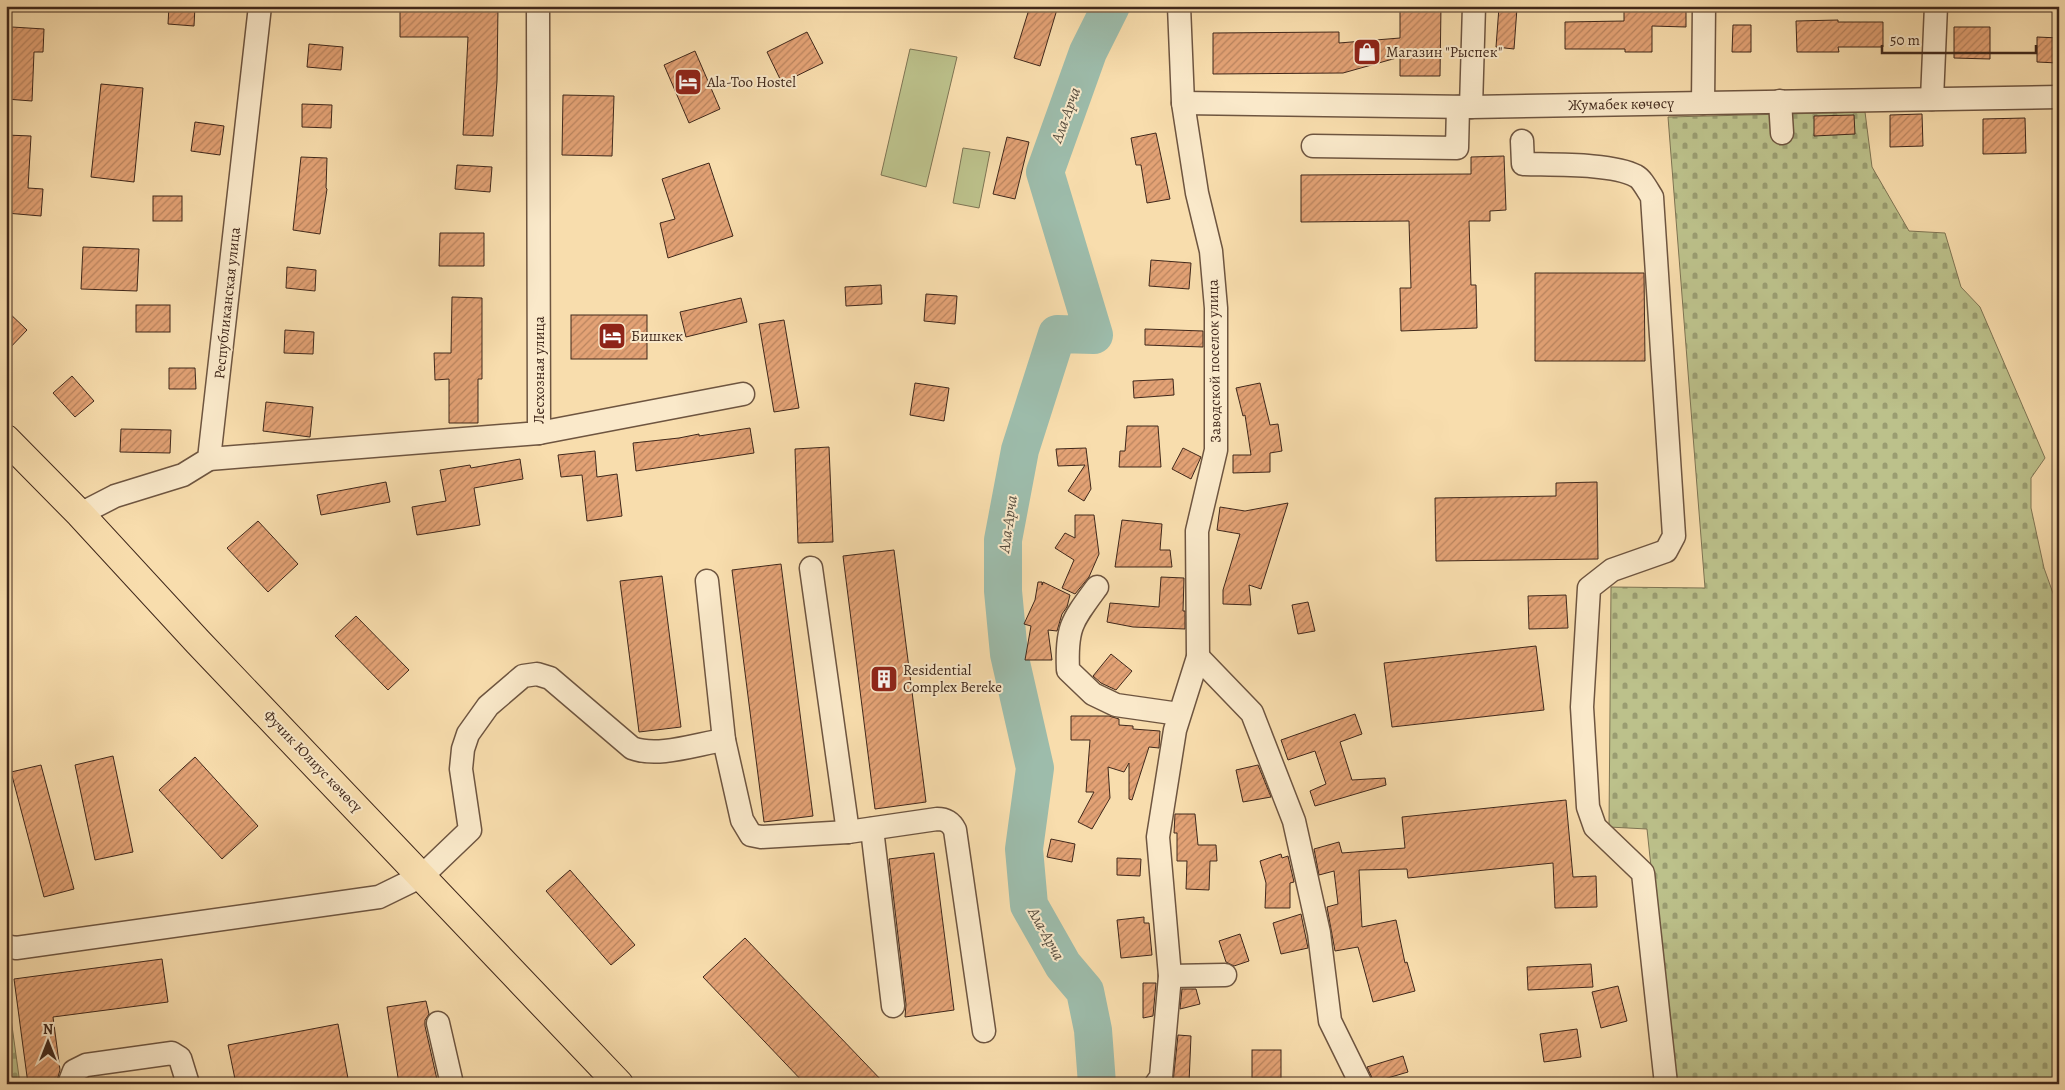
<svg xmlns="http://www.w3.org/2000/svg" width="2065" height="1090" viewBox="0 0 2065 1090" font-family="Alegreya,serif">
  <defs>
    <pattern id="cemetery-stones" width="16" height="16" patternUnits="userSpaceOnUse" patternTransform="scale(1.25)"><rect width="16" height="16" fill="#bcc18b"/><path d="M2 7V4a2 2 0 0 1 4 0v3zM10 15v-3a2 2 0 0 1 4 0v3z" fill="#9a9d71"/></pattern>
    <pattern id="building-hatch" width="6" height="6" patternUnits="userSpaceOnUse" patternTransform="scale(1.25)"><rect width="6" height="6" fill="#e3a275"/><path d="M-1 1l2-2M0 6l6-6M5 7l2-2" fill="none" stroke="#b9845f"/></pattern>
  </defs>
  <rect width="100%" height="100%" fill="#f8ddad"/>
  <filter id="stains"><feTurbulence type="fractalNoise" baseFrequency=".004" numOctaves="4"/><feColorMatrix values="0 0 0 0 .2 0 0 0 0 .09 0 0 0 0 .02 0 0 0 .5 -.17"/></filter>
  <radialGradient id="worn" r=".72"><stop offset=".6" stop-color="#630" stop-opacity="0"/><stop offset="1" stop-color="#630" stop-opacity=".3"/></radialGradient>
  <!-- cemetery -->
  <g fill="url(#cemetery-stones)" stroke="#7e7453">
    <polygon points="1865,112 1872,167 1909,231 1945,233 1961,287 1980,307 2045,458 2031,478 2031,508 2044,568 2059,610 2059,1084 1674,1084 1647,829 1609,827 1611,587 1705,588 1668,117"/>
    <polygon points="6,1004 9,1004 20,1084 6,1084"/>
  </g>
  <!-- park -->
  <g fill="#bcc18b" stroke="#7e7453">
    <polygon points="910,49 957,57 926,187 881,175"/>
    <polygon points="963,148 990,152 979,208 953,203"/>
  </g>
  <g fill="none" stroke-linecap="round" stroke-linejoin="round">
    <!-- river -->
    <polyline stroke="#9dbcab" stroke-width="38" points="1097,1084 1093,1030 1085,991 1063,965 1029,905 1024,849 1035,768 1009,654 1003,591 1003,540 1020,450 1057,334 1094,335 1045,172 1088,52 1111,6"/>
  </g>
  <!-- building -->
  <g fill="url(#building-hatch)" stroke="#40281b">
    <polygon points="169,6 195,6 194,26 168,24"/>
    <polygon points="400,6 498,6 497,81 493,136 463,135 468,37 400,37"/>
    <polygon points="1030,6 1058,6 1040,66 1014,58"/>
    <polygon points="1400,6 1441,6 1440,76 1400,76 1400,57 1343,73 1213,74 1213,33 1339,32 1339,43 1400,38"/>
    <polygon points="1624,6 1686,6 1686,27 1652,26 1652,52 1625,52 1625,49 1565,49 1565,22 1624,21"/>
    <polygon points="1499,7 1517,8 1514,49 1496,47"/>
    <polygon points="1838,20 1838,22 1883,22 1883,47 1838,47 1839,52 1797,52 1796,21"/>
    <polygon points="1733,25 1751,25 1751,52 1732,52"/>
    <polygon points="12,27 44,29 43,52 34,52 32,101 6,99 6,77 10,77"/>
    <polygon points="1954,27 1990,27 1990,59 1954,58"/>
    <polygon points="807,32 823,63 782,83 767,52"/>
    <polygon points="2037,37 2059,38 2058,63 2037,62"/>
    <polygon points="309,44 343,47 341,70 307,67"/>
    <polygon points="695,51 720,109 689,123 664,65"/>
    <polygon points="101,84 143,88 134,182 91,177"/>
    <polygon points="563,95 614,96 612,156 562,155"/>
    <polygon points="302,104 332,105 331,128 302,127"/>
    <polygon points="1922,114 1923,146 1890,147 1890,115"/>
    <polygon points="1854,115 1855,134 1814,136 1814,116"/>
    <polygon points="2025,118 2026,153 1983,154 1983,119"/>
    <polygon points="195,122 224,126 220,155 191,151"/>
    <polygon points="1156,133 1170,199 1147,203 1141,165 1136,165 1131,138"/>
    <polygon points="6,135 31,136 28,188 43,189 41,216 6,213"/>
    <polygon points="1007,137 1029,142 1015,199 993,194"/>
    <polygon points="1504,156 1506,210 1490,211 1490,221 1469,221 1471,285 1476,285 1477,328 1401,331 1400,288 1411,288 1409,221 1301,222 1301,175 1471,174 1471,157"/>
    <polygon points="301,157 327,158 326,188 327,189 320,234 293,230"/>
    <polygon points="709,163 733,236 668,258 660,223 675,219 662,179"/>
    <polygon points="457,165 492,167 490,192 455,189"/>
    <rect x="153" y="196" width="29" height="25"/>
    <polygon points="440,233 484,233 484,266 439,266"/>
    <polygon points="83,247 139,249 137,291 81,289"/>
    <polygon points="1151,260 1191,263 1189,289 1149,286"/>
    <polygon points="287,267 316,270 315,291 286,288"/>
    <polygon points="1535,273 1644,273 1645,361 1535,361"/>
    <polygon points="881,285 882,304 846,306 845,287"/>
    <polygon points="926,294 957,296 955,324 924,321"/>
    <polygon points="452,297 482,298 482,379 478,379 478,423 449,423 449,379 435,380 434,353 451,353"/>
    <polygon points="741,298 747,322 686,337 680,312"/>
    <rect x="136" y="305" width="34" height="27"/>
    <polygon points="6,310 27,330 6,352"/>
    <rect x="571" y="315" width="76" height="44"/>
    <polygon points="784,320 799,408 774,412 759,324"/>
    <polygon points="1145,329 1203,331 1203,347 1145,345"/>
    <polygon points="285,330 314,332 313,354 284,353"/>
    <polygon points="169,368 195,368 196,389 169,389"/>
    <polygon points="72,376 94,401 75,417 53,393"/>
    <polygon points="1173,379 1174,395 1134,398 1133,381"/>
    <polygon points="915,383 949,388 944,421 910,415"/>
    <polygon points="1260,383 1270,425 1278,424 1282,451 1270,453 1270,472 1233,473 1233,455 1251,455 1245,415 1243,416 1236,388"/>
    <polygon points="266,402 313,407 310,437 263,431"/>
    <polygon points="1127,426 1158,426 1161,467 1119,467 1120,451 1125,451"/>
    <polygon points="750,428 754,453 636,471 633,443 679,438 699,434 699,436"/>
    <polygon points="121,429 171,430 170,453 120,452"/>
    <polygon points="829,447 833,542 798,543 795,449"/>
    <polygon points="1086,448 1091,489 1084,501 1068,491 1085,465 1058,466 1056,449"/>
    <polygon points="1183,448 1201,457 1191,479 1172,469"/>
    <polygon points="595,451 597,477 617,474 622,516 587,521 582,475 561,477 558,455"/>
    <polygon points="520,459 523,479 474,488 480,525 417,535 412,507 446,501 440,470 470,465 471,468"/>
    <polygon points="386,482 390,502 321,515 317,495"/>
    <polygon points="1597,482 1598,559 1436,561 1435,498 1556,496 1556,483"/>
    <polygon points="1288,503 1261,589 1249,585 1251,605 1223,604 1223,590 1240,534 1217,530 1220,507 1245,511"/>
    <polygon points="1075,515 1094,515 1099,554 1089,577 1075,594 1062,588 1074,560 1055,548 1065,533 1075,538"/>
    <polygon points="1122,520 1162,524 1160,550 1170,550 1172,567 1115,567"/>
    <polygon points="258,521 298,564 268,592 227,548"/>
    <polygon points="894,550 926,802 875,809 843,556"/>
    <polygon points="781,564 813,816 764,822 732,570"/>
    <polygon points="662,576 681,727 639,732 620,581"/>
    <polygon points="1161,577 1184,578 1183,611 1185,611 1185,629 1133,627 1107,622 1110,603 1159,607"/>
    <polygon points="1038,582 1042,582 1042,585 1043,582 1070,595 1067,607 1062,614 1057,631 1048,630 1052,660 1025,660 1031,626 1024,624 1035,600"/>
    <polygon points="1566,595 1568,628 1529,629 1528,596"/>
    <polygon points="1308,602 1315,631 1298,634 1292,605"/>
    <polygon points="356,616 409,670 388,690 335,636"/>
    <polygon points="1536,646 1544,710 1392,727 1384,663"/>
    <polygon points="1111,654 1132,671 1116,690 1101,683 1093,676"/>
    <polygon points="1355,714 1362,734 1340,742 1352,780 1385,778 1386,785 1315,806 1310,791 1326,784 1315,751 1288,760 1281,740"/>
    <polygon points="1071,716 1109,716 1119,719 1119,725 1133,726 1133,729 1160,731 1159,748 1149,747 1132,800 1129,799 1129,763 1124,772 1108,767 1110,798 1092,829 1078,822 1094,792 1086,792 1090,740 1071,740"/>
    <polygon points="113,756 133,852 95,860 75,765"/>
    <polygon points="195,757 258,826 222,859 159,790"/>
    <polygon points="41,765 74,889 44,897 11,772"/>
    <polygon points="1258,765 1271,797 1243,802 1236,770"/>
    <polygon points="1566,800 1573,877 1596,876 1597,907 1555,908 1553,863 1408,878 1407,869 1359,870 1362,927 1396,920 1405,963 1407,962 1415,991 1373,1002 1358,947 1335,951 1327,907 1338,904 1334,871 1319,875 1314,849 1339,842 1342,853 1405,848 1402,817"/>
    <polygon points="1175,814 1195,814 1198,845 1216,845 1217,861 1210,861 1209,890 1186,889 1187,861 1177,861 1177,833 1174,833"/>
    <polygon points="1051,839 1075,844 1072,862 1047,857"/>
    <polygon points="934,853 954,1010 905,1017 906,1004 889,859"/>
    <polygon points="1281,854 1282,858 1288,856 1294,882 1290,883 1290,908 1265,908 1266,883 1260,861"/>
    <polygon points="1117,858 1141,859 1140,876 1117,875"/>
    <polygon points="570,870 635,945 611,965 546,891"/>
    <polygon points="1301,914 1308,948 1281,954 1273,923"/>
    <polygon points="1144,917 1144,923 1149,923 1152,955 1121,958 1117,920"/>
    <polygon points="1240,934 1249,961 1234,966 1226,962 1219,941"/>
    <polygon points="745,938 885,1084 805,1084 703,977"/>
    <polygon points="162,959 168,1002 53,1017 60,1070 56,1084 28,1084 14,979"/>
    <polygon points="1591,964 1593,987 1528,990 1527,967"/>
    <polygon points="1143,983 1156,983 1153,1016 1143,1018"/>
    <polygon points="1618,986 1627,1021 1601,1028 1592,992"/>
    <polygon points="1182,989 1196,989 1200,1004 1180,1009"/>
    <polygon points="426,1001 429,1014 425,1020 425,1026 438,1084 399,1084 387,1007"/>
    <polygon points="338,1024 349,1084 236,1084 228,1045"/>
    <polygon points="1577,1029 1581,1057 1544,1062 1540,1034"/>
    <polygon points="1178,1035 1191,1036 1189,1083 1173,1082"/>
    <rect x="1252" y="1050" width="29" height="28"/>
    <polygon points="1403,1056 1408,1072 1374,1082 1367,1067"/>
  </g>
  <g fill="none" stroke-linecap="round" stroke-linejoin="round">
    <defs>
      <g id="minor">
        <polyline points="1932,99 1936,6"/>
        <polyline points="1780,101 1782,133"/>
        <polyline points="1183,103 1471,107 2059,97"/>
        <polyline points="1703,103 1704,6"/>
        <polyline points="1471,107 1474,6"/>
        <path d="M1522,141L1523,164C1551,165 1612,163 1636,176C1642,179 1648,191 1652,197L1674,536L1666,551L1612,570L1589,588L1582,707L1588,807L1595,827L1643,873L1666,1084"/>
        <polyline points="1313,146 1457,148 1458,107"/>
        <polyline points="539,433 743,394"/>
        <polyline points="209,459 539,433 538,6"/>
        <polyline points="80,514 115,496 183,475 209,459 260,6"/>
        <polyline points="811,568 848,832"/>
        <polyline points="707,581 724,740"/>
        <path d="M1097,587C1072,621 1066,627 1068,670L1093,694L1116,705L1179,714"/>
        <polyline points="1198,657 1252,713 1294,821 1319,933 1330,1021 1361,1084"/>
        <polyline points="872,829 893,1006"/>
        <path d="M6,946L16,948L379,897L422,876L470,830L461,769L463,749L468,734L488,706L523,676L537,674L550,678L632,748C658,758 697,744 724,740L742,820L751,835L761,837L848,832L937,819C946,819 951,822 955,830L984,1031"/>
        <polyline points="1170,976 1225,975"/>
        <polyline points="438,1023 452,1084"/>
        <polyline points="69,1084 74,1071 86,1065 172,1053 180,1058 188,1084"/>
        <polyline points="1156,1084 1161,1077 1170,976 1158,837 1175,730 1198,657 1197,531 1216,450 1216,308 1211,251 1197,193 1183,103 1179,6"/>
      </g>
      <polyline id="major" points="6,439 80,514 198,642 619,1084"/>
    </defs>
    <!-- minor casing -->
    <use href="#minor" stroke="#6e5540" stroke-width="25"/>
    <!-- major casing -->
    <use href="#major" stroke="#40281b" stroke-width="30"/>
    <!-- minor -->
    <use href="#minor" stroke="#fae9ca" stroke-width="22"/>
    <!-- major -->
    <use href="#major" stroke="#f8ddad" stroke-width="28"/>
  </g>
  <!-- icons -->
  <defs>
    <symbol id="shop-square" viewBox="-11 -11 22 22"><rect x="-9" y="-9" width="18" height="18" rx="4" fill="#8f2418" stroke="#fae9ca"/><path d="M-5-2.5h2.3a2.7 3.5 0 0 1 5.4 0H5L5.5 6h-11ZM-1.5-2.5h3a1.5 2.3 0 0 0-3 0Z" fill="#fff"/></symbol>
    <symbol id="hotel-square" viewBox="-11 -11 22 22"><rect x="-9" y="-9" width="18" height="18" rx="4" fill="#8f2418" stroke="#fae9ca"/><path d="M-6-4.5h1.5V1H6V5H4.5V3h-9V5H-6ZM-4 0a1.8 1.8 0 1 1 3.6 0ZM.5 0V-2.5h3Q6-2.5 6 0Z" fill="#fff"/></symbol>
    <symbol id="building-square" viewBox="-11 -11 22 22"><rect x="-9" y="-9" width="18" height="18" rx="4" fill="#8f2418" stroke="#fae9ca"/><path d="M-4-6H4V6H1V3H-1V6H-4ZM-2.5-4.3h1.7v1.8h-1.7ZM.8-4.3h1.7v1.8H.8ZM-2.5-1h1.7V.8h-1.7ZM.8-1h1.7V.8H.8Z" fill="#fff"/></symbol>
  </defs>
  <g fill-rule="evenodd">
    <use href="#shop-square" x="1351" y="36" width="32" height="32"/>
    <use href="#hotel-square" x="672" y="66" width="32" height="32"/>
    <use href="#hotel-square" x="596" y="320" width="32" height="32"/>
    <use href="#building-square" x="868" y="663" width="32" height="32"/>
  </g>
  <g text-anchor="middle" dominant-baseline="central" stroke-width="4" stroke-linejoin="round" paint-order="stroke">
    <!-- poi labels -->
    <g font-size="15" fill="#40281b" stroke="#fae9ca" text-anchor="start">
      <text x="1386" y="52">Магазин "Рыспек"</text>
      <text x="707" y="82">Ala-Too Hostel</text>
      <text x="631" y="336">Бишкек</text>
      <text x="903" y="670">Residential<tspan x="903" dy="17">Complex Bereke</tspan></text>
    </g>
    <!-- street labels -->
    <g font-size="15" fill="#40281b" stroke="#fae9ca">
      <text transform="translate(1621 104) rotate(-1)">Жумабек көчөсү</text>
      <text transform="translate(227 303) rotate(-84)">Республиканская улица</text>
      <text transform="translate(1214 361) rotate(-91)">Заводской поселок улица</text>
      <text transform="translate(539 370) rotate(-90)">Лесхозная улица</text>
      <text transform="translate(313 761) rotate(46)">Фучик Юлиус көчөсү</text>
    </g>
    <!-- water labels -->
    <g font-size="16" font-style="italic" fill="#574d3f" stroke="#fae9ca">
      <text transform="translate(1066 115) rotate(-70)">Ала-Арча</text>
      <text transform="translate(1008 524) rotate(-82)">Ала-Арча</text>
      <text transform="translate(1046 934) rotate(61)">Ала-Арча</text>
    </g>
  </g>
  <!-- margin -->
  <rect width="2065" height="1090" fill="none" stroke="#f8ddad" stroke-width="25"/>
  <rect x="8" y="8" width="2050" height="1075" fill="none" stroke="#40281b" stroke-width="2.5"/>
  <rect x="12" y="12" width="2040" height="1065" fill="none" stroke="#40281b"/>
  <!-- north arrow -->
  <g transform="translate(48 1042)" stroke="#fae9ca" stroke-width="4" paint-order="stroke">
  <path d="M0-4L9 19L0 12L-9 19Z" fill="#40281b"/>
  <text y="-8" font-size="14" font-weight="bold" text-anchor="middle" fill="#40281b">N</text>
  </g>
  <!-- scale -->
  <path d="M1882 45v8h154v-8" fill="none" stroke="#40281b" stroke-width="2.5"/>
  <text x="1890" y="45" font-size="15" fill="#40281b" stroke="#fae9ca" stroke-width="4" paint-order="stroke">50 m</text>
  <rect width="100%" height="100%" filter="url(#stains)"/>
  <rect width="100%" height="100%" fill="url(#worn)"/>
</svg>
